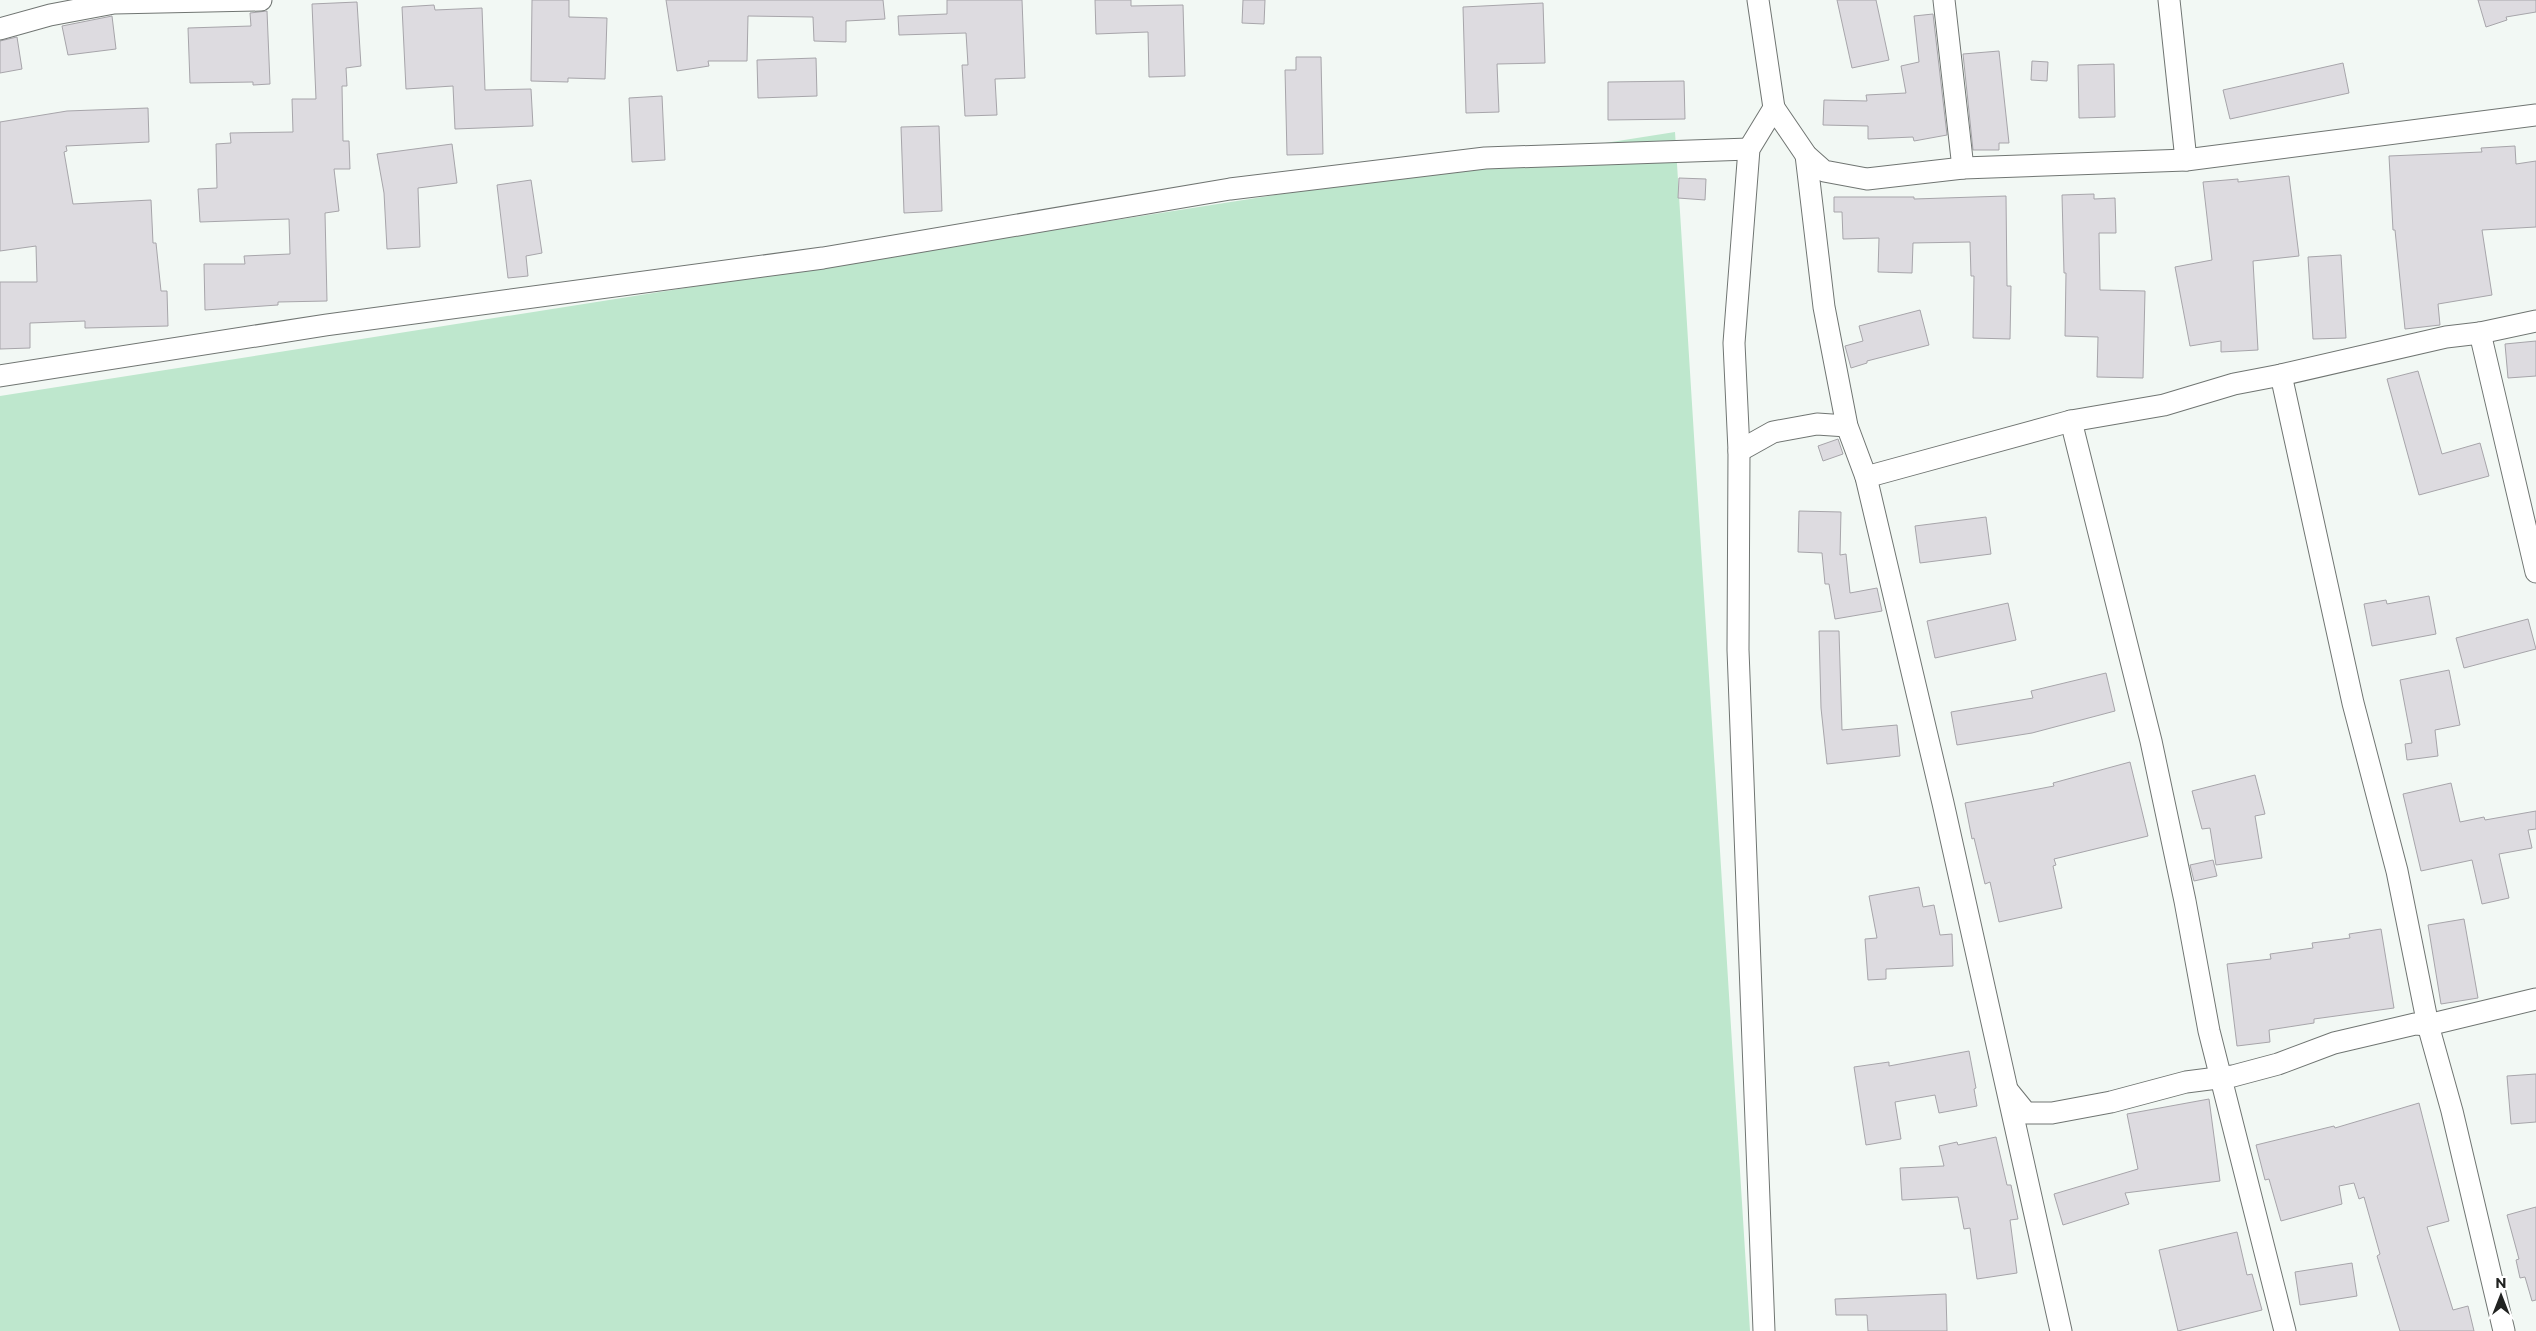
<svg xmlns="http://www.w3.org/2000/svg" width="2536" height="1331" viewBox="0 0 2536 1331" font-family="Montserrat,sans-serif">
  <rect width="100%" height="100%" fill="#f2f8f4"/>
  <!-- green -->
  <polygon fill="#bee7cd" points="1675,132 1750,1331 0,1331 0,396"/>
  <!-- building -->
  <g fill="#dddbe0" stroke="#a7a5aa">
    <polygon points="532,0 569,0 569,17 607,18 605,79 568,78 568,82 531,81"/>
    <polygon points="666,0 883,0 885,19 846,21 846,42 814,41 813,17 748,16 747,61 708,61 709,66 677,71"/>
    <polygon points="947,0 1022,0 1025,78 995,79 997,115 965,116 962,65 968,65 966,33 899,35 898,16 947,14"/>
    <polygon points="1095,0 1131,0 1131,6 1183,5 1185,76 1149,77 1148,32 1096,34"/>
    <polygon points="1243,0 1265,0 1264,24 1242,23"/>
    <polygon points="1837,0 1876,0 1889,60 1852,68"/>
    <polygon points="2478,0 2536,0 2536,12 2506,17 2507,20 2486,27"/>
    <polygon points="357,2 361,66 346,68 347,86 342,86 343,141 349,141 350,169 334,169 339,211 325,213 327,301 278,302 278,305 205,310 204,264 245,264 244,256 290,254 289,219 200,222 198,189 217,188 216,144 231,143 230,133 293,132 292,99 316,99 312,4"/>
    <polygon points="1543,3 1545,63 1497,64 1499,112 1466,113 1463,7"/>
    <polygon points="434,5 435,10 482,8 485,90 531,89 533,126 455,129 453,86 406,89 402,7"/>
    <polygon points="267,11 270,84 253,85 253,82 190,83 188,28 251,26 250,13"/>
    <polygon points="1933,14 1947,135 1914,141 1913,137 1868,139 1868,126 1823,125 1824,100 1867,101 1866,95 1906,93 1901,66 1919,62 1914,16"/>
    <polygon points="112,16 116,49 68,55 62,26"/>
    <polygon points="17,37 22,69 0,73 0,41"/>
    <polygon points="1999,51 2009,143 1999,143 1999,150 1973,150 1963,54"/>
    <polygon points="1296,57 1321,57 1323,154 1287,155 1285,70 1296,70"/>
    <polygon points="816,58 817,96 758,98 757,60"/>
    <polygon points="2032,61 2048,62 2047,81 2031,80"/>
    <polygon points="2343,63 2349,93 2230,119 2223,90"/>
    <polygon points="2114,64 2115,117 2079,118 2078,65"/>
    <polygon points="1684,81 1685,119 1608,120 1608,82"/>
    <polygon points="662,96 665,160 632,162 629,98"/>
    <polygon points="148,108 149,142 66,146 67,151 64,152 73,204 151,200 153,243 156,243 161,291 167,291 168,326 85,328 85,321 30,323 30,348 0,349 0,282 37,282 36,246 0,251 0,122 67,111"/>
    <polygon points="939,126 942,211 904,213 901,127"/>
    <polygon points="452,144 457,183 418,188 420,247 387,249 384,193 377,154"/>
    <polygon points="2515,146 2516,164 2536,161 2536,227 2482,230 2492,295 2438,304 2440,325 2405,329 2395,230 2393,230 2389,156 2482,152 2481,148"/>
    <polygon points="2289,176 2299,256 2253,261 2258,350 2221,352 2221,341 2190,346 2175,267 2212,260 2203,182 2238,179 2238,182"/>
    <polygon points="1679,178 1706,179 1705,200 1678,198"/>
    <polygon points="531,180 542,253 526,256 528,276 508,278 497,185"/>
    <polygon points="2094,194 2094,199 2115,198 2116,233 2099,233 2100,290 2145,291 2143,378 2097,377 2098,337 2065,336 2066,273 2064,273 2062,195"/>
    <polygon points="2006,196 2007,286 2011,286 2010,339 1973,338 1974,276 1971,276 1970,242 1913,243 1912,273 1878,272 1879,238 1843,239 1842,212 1834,212 1834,197 1914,197 1914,199"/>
    <polygon points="2341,255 2346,338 2313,339 2308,257"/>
    <polygon points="1920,310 1929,345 1867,361 1867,363 1851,368 1845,346 1863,341 1859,326"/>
    <polygon points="2536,341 2536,376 2508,378 2505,344"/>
    <polygon points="2418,371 2442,454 2480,443 2489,476 2419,495 2387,379"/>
    <polygon points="1838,439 1843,454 1823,461 1818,446"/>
    <polygon points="1799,511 1841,512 1840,555 1846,554 1850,593 1877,588 1882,611 1835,619 1829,584 1825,584 1822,553 1798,552"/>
    <polygon points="1986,517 1991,554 1920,563 1915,526"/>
    <polygon points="2429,596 2436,634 2372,646 2364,604 2386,600 2387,604"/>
    <polygon points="2008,603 2016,640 1935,658 1927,621"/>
    <polygon points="2528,619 2536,649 2464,668 2456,638"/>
    <polygon points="1819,631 1839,631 1842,730 1897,725 1900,756 1827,764 1821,708"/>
    <polygon points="2449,670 2460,725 2435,730 2438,756 2407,760 2405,744 2412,743 2400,680"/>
    <polygon points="2106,673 2115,711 2032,733 1957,745 1951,712 2033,698 2031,691"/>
    <polygon points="2130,762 2148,836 2054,859 2056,865 2053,866 2062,908 1999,922 1990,882 1985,884 1974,838 1972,839 1965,803 2054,786 2053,783"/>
    <polygon points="2255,775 2265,814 2255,816 2262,858 2216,865 2210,828 2202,829 2192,791"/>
    <polygon points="2451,783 2460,822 2484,817 2485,820 2536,811 2536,829 2528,830 2532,848 2499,854 2509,898 2482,904 2472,860 2421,871 2403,794"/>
    <polygon points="2213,860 2217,876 2194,881 2190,865"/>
    <polygon points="1919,887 1923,907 1934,905 1940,935 1952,934 1953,966 1886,969 1886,979 1868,980 1865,939 1877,938 1869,896"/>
    <polygon points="2464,919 2478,998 2441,1004 2428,925"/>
    <polygon points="2381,929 2394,1008 2314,1019 2314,1023 2269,1030 2270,1042 2237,1046 2227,964 2271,959 2270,954 2313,948 2312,943 2350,938 2349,934"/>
    <polygon points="1969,1051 1976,1088 1974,1089 1977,1106 1939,1113 1935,1095 1895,1102 1901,1139 1866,1145 1854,1067 1889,1062 1889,1066"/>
    <polygon points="2536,1074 2536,1122 2511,1124 2507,1076"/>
    <polygon points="2209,1099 2220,1181 2125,1193 2129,1204 2063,1225 2054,1194 2138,1169 2127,1114"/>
    <polygon points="2419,1103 2449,1221 2427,1227 2453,1310 2468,1306 2474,1331 2400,1331 2377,1256 2380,1254 2364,1197 2359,1199 2354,1183 2339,1186 2342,1204 2281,1221 2269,1179 2265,1180 2256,1145 2334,1126 2335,1128"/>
    <polygon points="1996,1137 2007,1185 2011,1185 2018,1219 2010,1220 2017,1273 1977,1279 1970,1228 1964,1229 1958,1197 1902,1200 1900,1168 1944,1166 1939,1146 1957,1142 1958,1145"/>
    <polygon points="2536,1207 2536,1300 2532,1301 2525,1277 2520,1278 2516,1260 2519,1259 2507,1215"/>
    <polygon points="2237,1232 2247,1275 2252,1274 2262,1310 2178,1331 2159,1250"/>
    <polygon points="2352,1263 2357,1296 2300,1305 2295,1272"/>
    <polygon points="1946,1294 1947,1331 1868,1331 1867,1315 1836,1315 1835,1299"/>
  </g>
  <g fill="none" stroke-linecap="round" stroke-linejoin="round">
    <defs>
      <g id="street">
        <polyline points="1758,0 1774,108"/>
        <polyline points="1944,0 1963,168"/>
        <polyline points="2169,0 2186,160"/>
        <polyline points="0,29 50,15 114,3 261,0"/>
        <polyline points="1806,155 1824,307 1847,426 1866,477 1943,803 2061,1331"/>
        <polyline points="2480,333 2536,572"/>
        <polyline points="2281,375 2353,703 2397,871 2428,1025 2452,1111 2504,1331"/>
        <polyline points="0,376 326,325 823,258 1230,189 1485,158 1749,149"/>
        <polyline points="2071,421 2151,741 2185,901 2209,1031 2285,1331"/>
        <polyline points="1739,451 1773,432 1817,424 1847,426"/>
        <polyline points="1866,477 2071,421 2164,405 2234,384 2281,375 2446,337 2480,333 2536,321"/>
        <polyline points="2009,1092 2026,1113 2052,1113 2111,1102 2186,1082 2233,1076 2278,1064 2334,1043 2415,1024 2428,1025 2536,999"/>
        <polyline points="1764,1331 1738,650 1739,451 1734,343 1749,149 1774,108 1806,155 1824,171 1867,179 1963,168 2186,160 2536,115"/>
      </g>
    </defs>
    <!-- street casing -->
    <use href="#street" stroke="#707572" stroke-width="23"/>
    <!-- street -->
    <use href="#street" stroke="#fff" stroke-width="21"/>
  </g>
  <!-- north arrow -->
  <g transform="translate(2501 1296)" stroke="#ffffff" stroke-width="4" paint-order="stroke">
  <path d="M0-4L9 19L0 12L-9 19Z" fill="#212321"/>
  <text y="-8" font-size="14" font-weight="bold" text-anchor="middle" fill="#212321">N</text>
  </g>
</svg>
